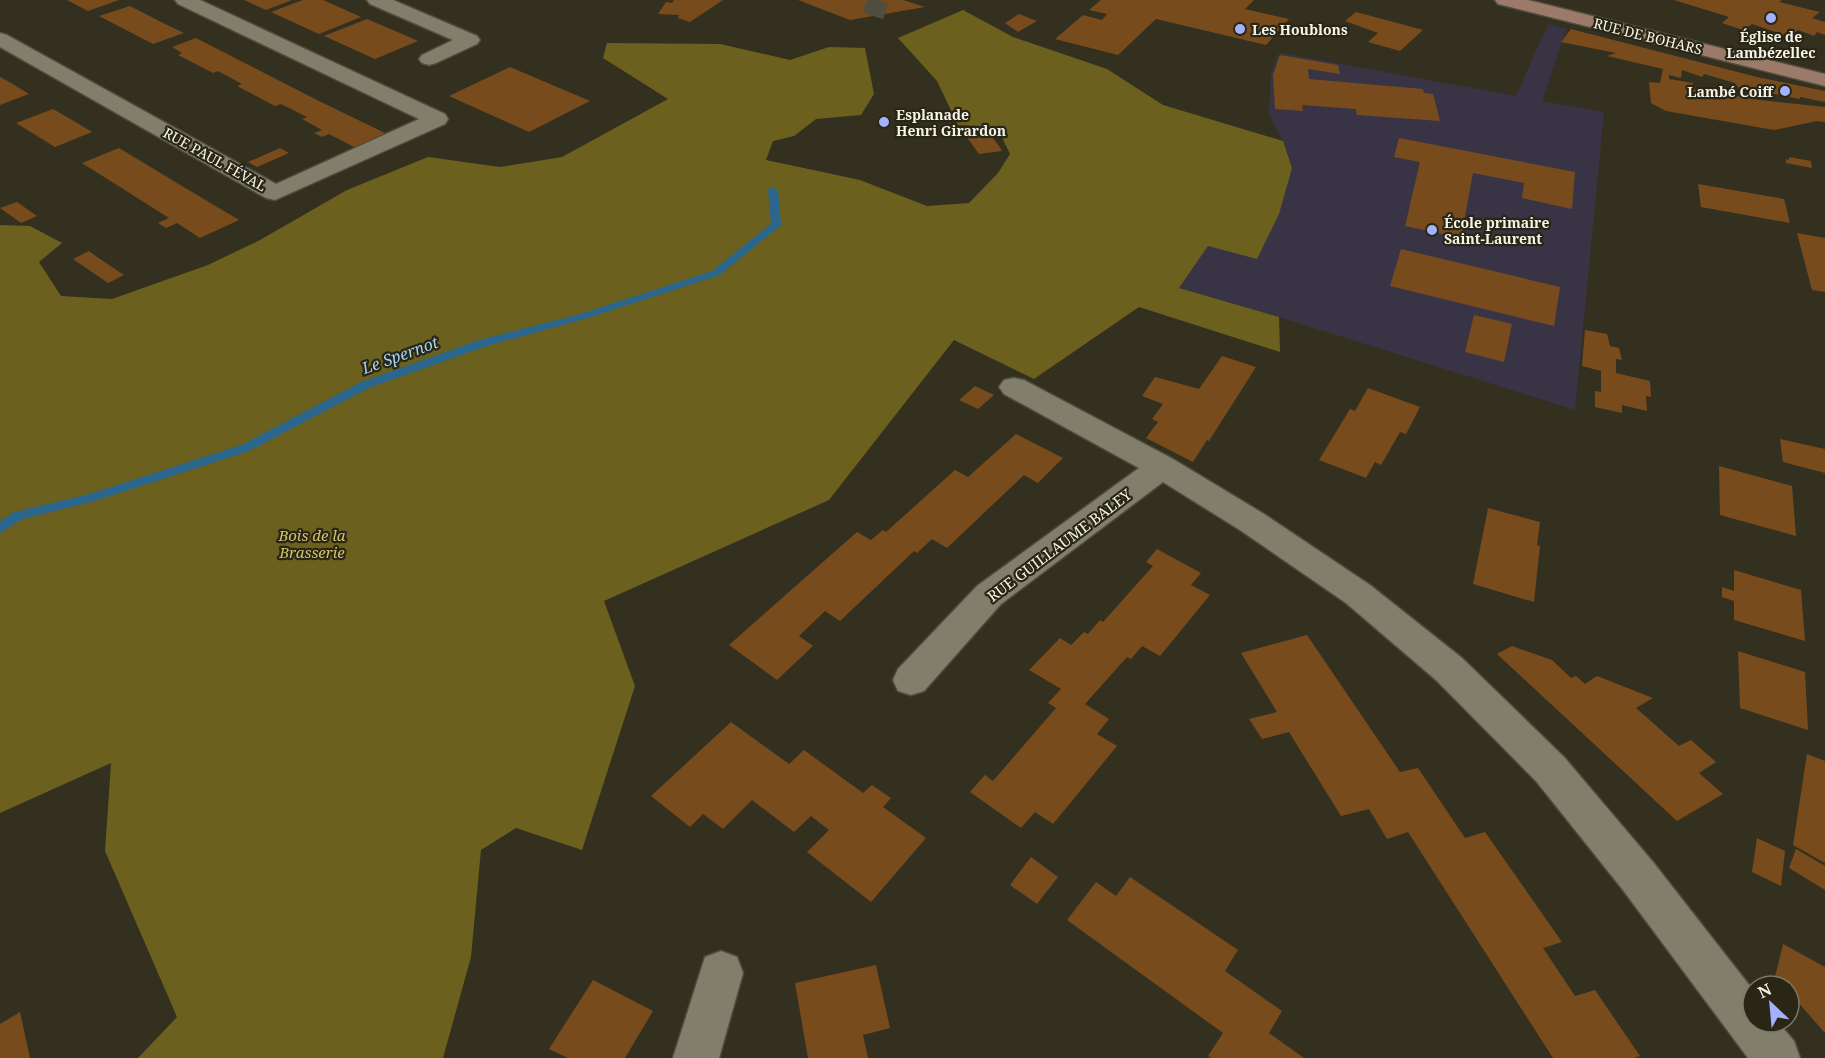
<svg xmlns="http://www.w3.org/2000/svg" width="1825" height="1058" viewBox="0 0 1825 1058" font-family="'Noto Serif',serif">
  <rect width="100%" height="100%" fill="#333020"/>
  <!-- education -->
  <polygon fill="#383445" points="1548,24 1566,29 1542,101 1604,112 1575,410 1279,317 1179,288 1208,246 1292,168 1283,141 1269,113 1271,74 1277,56 1281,53 1516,96"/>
  <!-- forest -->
  <polygon fill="#6c601e" points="963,10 1013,37 1107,69 1163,105 1283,141 1292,168 1279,214 1257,259 1208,246 1179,288 1279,317 1280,352 1139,307 1034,379 954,340 829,500 604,601 635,686 582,850 516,828 481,850 471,957 443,1058 138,1058 177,1017 105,851 111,763 0,813 0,225 30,226 62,243 39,262 61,296 112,299 208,265 260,240 347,190 428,157 500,167 562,157 668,99 603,58 607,43 720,44 790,60 829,47 865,48 874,94 861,115 816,119 794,136 773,141 766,160 860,180 927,206 969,203 998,173 1010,154 997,127 958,125 937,81 898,38"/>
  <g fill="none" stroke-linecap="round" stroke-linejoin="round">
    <!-- stream -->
    <polygon fill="#2b668c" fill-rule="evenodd" points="773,187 778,190 781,225 720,275 588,318 487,346 369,388 249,451 95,501 23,519 0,533 0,521 14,512 89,494 241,445 361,382 479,340 580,314 712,271 771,224 768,190"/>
  </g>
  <!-- building -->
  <g fill="#784b1d">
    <polygon points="67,0 119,0 88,11"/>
    <polygon points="244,0 292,0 266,10"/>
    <polygon points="303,0 323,0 361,17 319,34 271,12"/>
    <polygon points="674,0 723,0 690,22 678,18 679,15 658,14 666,2 672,3"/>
    <polygon points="798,0 903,0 925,7 850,20"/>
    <polygon points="1101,0 1254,0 1245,9 1289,19 1266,45 1156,19 1118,55 1055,39 1083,15 1102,20 1107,14 1089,10"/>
    <polygon points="1674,0 1782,0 1779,2 1820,12 1812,18 1825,22 1825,35 1817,32 1814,36 1798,30 1792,35 1793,37 1790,37 1752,24 1747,28 1748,30 1743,30 1722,23 1729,17"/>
    <polygon points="130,6 165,24 184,33 153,44 99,16"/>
    <polygon points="1356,12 1423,30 1400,51 1368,42 1378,33 1345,21"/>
    <polygon points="1019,14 1037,21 1018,32 1005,23"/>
    <polygon points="367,19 400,33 418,41 375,59 324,36"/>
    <polygon points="1571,29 1757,77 1825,91 1825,102 1800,97 1800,99 1734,86 1735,83 1704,74 1702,77 1682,70 1681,78 1669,75 1669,79 1693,83 1693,89 1760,100 1825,107 1825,122 1817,121 1774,130 1666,111 1651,103 1649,82 1660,83 1663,69 1607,56 1616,53 1561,42"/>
    <polygon points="196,38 317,100 387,134 356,148 329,134 322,137 314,133 322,130 302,119 307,117 281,104 275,106 237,86 242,84 218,71 213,73 178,55 182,53 172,47"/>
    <polygon points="1280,55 1338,65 1340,74 1308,69 1309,79 1423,89 1424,93 1433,94 1440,121 1357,115 1356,109 1302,105 1303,111 1275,109 1273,75"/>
    <polygon points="510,67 590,101 529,132 449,96"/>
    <polygon points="0,77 11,83 29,94 0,105"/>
    <polygon points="53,109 72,120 92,132 55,147 16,123"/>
    <polygon points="986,129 999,146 1002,151 979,154 964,133"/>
    <polygon points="1399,138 1575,172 1572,209 1522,198 1524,183 1473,173 1461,238 1405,226 1420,162 1394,157"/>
    <polygon points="119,148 177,183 239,220 200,238 177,223 166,228 158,223 169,218 82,163"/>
    <polygon points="280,148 289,153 257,167 248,162"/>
    <polygon points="1789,157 1811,161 1812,168 1786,163 1786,159 1789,160"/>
    <polygon points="1698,184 1784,199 1790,223 1701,207"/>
    <polygon points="17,202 37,216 21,223 0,208"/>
    <polygon points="1797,233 1825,238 1825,292 1812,290"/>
    <polygon points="1401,249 1560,287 1554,326 1390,286"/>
    <polygon points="89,251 100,259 124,275 108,283 73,259"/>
    <polygon points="1474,315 1512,324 1504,362 1465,352"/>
    <polygon points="1585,330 1607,334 1610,346 1619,348 1622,360 1616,359 1616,373 1650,381 1651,397 1646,396 1647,411 1622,405 1622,413 1595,407 1595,391 1601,392 1601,371 1582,366"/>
    <polygon points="1222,356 1256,367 1209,441 1207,440 1193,462 1146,438 1158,422 1152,419 1163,404 1142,396 1155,377 1199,389"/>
    <polygon points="975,386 994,395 978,409 959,400"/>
    <polygon points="1368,388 1420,407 1406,434 1400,432 1381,465 1375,462 1366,478 1319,460 1350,409 1355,411"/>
    <polygon points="1016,434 1063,458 1038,483 1024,475 947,548 932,539 917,553 914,551 840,621 825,611 799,636 813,646 777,680 729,645 857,532 871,540 883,530 886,532 955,470 968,477"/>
    <polygon points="1780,439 1825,449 1825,473 1783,462"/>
    <polygon points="1719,466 1792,486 1796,536 1720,515"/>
    <polygon points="1488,508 1540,522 1537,545 1540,546 1534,602 1473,584"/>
    <polygon points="1157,549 1201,573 1191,585 1210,595 1160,656 1142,646 1131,659 1127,657 1085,704 1109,719 1097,734 1117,746 1053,824 1035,812 1021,828 970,792 985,775 993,781 1056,708 1048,703 1061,689 1029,670 1060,638 1071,645 1084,632 1088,634 1100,620 1103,622 1153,566 1146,562"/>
    <polygon points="1734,570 1801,590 1805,641 1734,620 1734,601 1722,597 1722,587 1734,591"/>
    <polygon points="1307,635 1400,772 1418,768 1465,838 1485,832 1562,942 1543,948 1575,996 1595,990 1640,1056 1634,1058 1553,1058 1408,832 1387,839 1369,809 1341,816 1289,732 1262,739 1249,719 1277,712 1241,653"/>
    <polygon points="1512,646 1552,660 1571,678 1576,676 1585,684 1597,676 1653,698 1636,708 1679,746 1691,740 1716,762 1699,773 1723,794 1677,821 1497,654"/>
    <polygon points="1738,651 1805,672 1808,730 1740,708"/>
    <polygon points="731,722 789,764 804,750 863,793 872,785 891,798 883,807 926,838 871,902 807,852 829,830 811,816 794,832 752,800 723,829 703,814 690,827 651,796"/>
    <polygon points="1807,754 1825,761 1825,863 1793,845"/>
    <polygon points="1757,838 1785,851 1781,886 1752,872"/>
    <polygon points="1796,849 1825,866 1825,890 1789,868"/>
    <polygon points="1031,857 1058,877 1037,904 1010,885"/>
    <polygon points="1130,877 1238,950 1225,971 1282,1011 1269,1033 1304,1058 1211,1058 1208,1056 1223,1033 1067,920 1096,882 1116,896"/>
    <polygon points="1783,944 1825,967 1825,1033 1789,992 1789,986 1784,986 1775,977"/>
    <polygon points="876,965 890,1028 863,1035 868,1058 808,1058 795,983"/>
    <polygon points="593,980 653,1011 625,1058 568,1058 549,1049"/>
    <polygon points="20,1012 30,1058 0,1058 0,1024"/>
  </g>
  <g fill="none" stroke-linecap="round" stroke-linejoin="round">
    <!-- street-tunnel -->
    <polyline stroke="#504d3e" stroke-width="21" stroke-dasharray="21 10" stroke-linecap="butt" points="873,16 878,0"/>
    <defs>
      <g id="street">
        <polygon points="175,0 200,0 445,114 448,119 445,124 275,200 266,198 0,47 0,33 7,35 276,184 419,119 178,4"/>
        <polygon points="367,0 393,0 477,36 480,40 477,44 436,63 429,65 422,63 419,59 422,55 453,40 370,4"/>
        <polygon points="1014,378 1024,380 1173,459 1264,514 1370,585 1462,658 1564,757 1653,862 1753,990 1753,1022 1778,1022 1794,1041 1800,1058 1748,1058 1623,890 1536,781 1436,680 1346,603 1240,530 1163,482 1001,604 924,691 911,695 898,691 893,680 898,669 977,586 1139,468 1004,394 999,387 1004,380"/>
        <polygon points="721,951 737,957 743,973 719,1058 673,1058 705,957"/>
      </g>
      <polygon id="secondary" points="1495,0 1528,0 1825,74 1825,86 1498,4"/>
    </defs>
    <!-- street casing -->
    <use href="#street" stroke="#4f4d3e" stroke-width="3"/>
    <!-- secondary casing -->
    <use href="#secondary" stroke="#4f4d3e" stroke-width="3"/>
    <!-- street -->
    <use href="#street" fill="#827e6c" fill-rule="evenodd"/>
    <!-- secondary -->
    <use href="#secondary" fill="#9b7a6a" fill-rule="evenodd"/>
  </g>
  <!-- markers -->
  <g fill="#a2b2fd" stroke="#292616" stroke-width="2">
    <circle cx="1771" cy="18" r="6"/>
    <circle cx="1240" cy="29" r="6"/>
    <circle cx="1785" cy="91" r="6"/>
    <circle cx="884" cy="122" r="6"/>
    <circle cx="1432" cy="230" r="6"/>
  </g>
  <g text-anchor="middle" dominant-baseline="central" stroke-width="4.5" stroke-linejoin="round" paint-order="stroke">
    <!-- far-poi labels -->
    <g font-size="14" font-weight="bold" fill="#f5f4e9" stroke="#292616" text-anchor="start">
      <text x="1252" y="29">Les Houblons</text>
      <text x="1771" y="36" text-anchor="middle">Église de<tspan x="1771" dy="16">Lambézellec</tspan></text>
      <text x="1773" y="91" text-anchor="end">Lambé Coiff</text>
      <text x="896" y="114">Esplanade<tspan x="896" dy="16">Henri Girardon</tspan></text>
      <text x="1444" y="222">École primaire<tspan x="1444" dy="16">Saint-Laurent</tspan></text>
    </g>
    <!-- far-street labels -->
    <g font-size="14" fill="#f5f4e9" stroke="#292616">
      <text transform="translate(1648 36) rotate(14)">RUE DE BOHARS</text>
      <text transform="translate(215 159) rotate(29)">RUE PAUL FÉVAL</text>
    </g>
    <!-- park labels -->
    <g font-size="15" font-style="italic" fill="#d5c366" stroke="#292616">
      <text x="312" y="535">Bois de la<tspan x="312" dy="17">Brasserie</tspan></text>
    </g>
    <!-- street labels -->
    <g font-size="15" fill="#f5f4e9" stroke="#292616">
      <text transform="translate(1059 545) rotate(-37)">RUE GUILLAUME BALEY</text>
    </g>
    <!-- water labels -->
    <g font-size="16" font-style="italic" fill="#a1d1f3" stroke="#292616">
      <text transform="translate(400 355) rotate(-20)">Le Spernot</text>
    </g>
  </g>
  <!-- north arrow -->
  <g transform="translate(1771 1004) rotate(334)"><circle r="28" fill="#292616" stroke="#7b786a" stroke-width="1.5"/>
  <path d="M0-4.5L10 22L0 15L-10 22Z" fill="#a2b2fd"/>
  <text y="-9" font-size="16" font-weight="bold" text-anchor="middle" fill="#f5f4e9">N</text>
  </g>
</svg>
